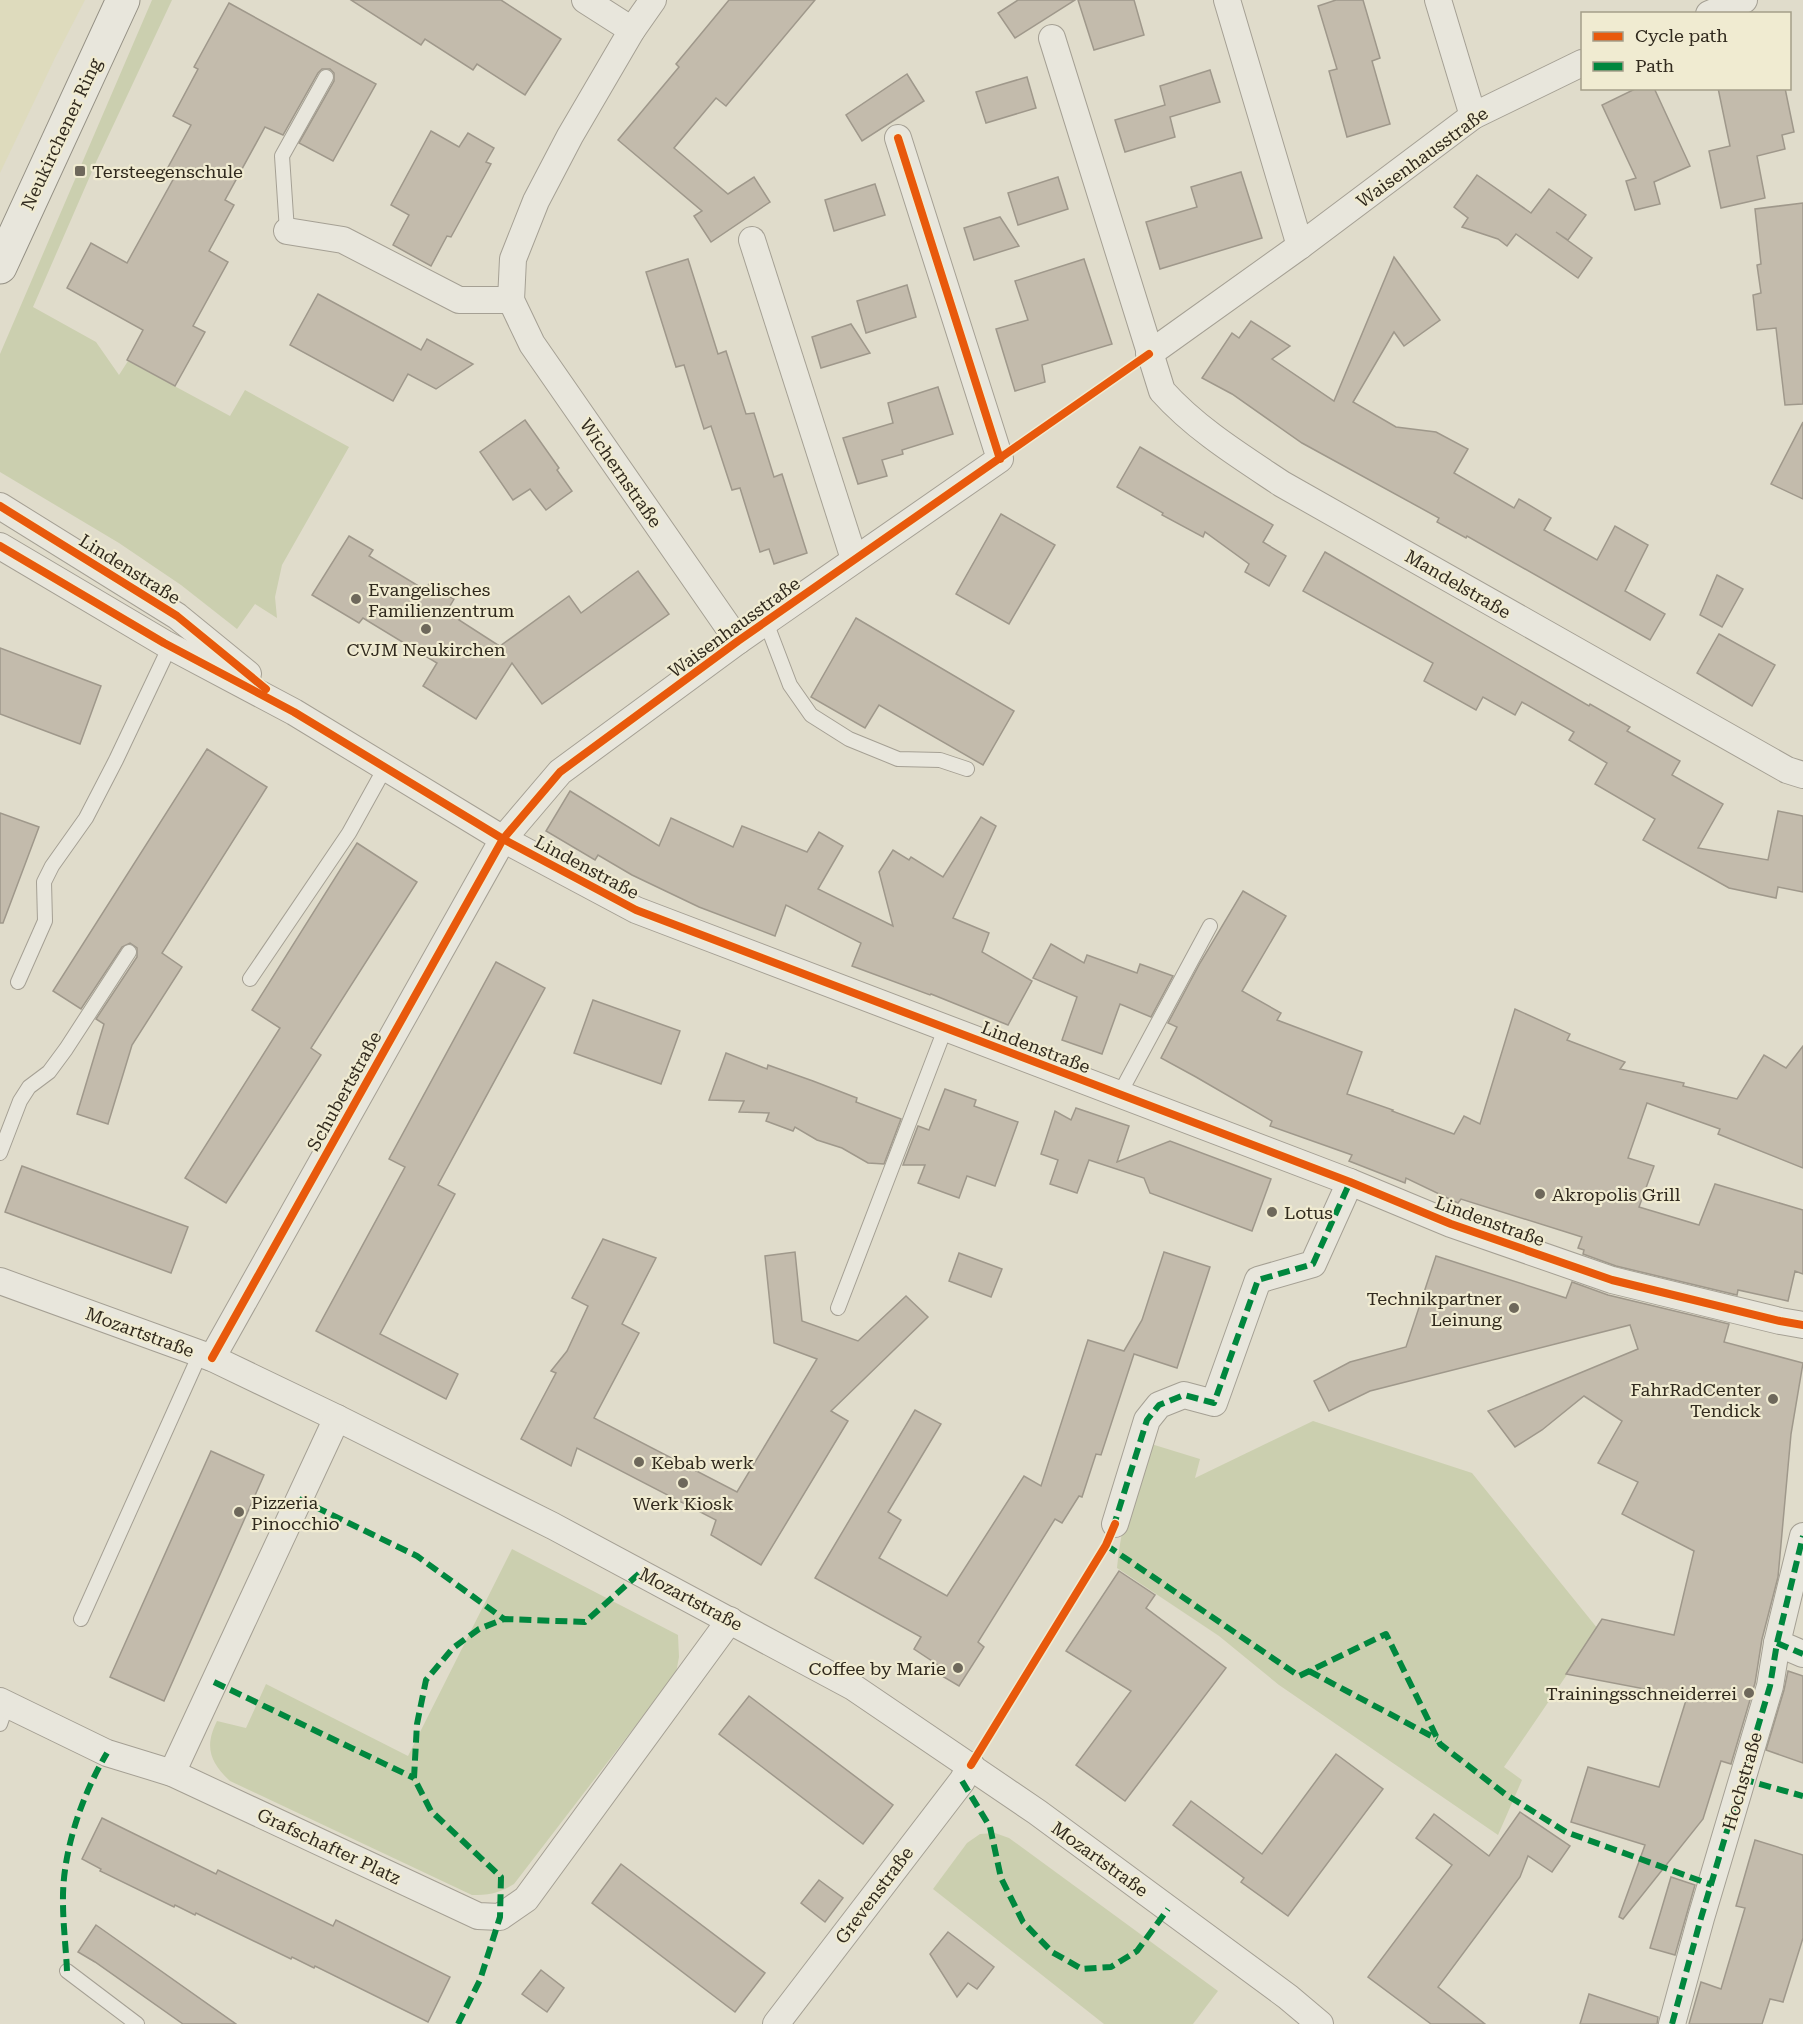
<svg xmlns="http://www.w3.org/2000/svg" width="1803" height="2024" viewBox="0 0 1803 2024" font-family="'Roboto Serif',serif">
  <rect width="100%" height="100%" fill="#e0dccb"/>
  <!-- farmland -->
  <polygon fill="#dedbbd" points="0,0 85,0 55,58 0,173"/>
  <!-- green -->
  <g fill="#cbcfaf">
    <polygon points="152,0 172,0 97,160 33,307 96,342 119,375 128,361 230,416 245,390 349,447 282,565 275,597 277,618 255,604 237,629 181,585 119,543 0,472 0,354"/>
    <path d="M1313,1421L1472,1473L1598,1629L1504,1767L1522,1780L1498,1835L1279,1685L1219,1636L1117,1568C1121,1523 1134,1485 1148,1443L1200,1459L1195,1478Z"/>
    <path d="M512,1549L678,1635L679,1657L676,1673L514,1884C500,1893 489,1895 472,1895L230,1781C210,1762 204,1747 217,1721L246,1728L266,1684L408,1756Z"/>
    <polygon points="995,1833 1009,1838 1218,1991 1193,2024 1104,2024 933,1889 967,1843 980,1834"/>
  </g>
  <!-- building -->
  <g fill="#c3bbac" stroke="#9f988b" stroke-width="1.5">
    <polygon points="351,0 501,0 561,39 525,95 477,64 473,70 425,39 421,45"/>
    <polygon points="729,0 815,0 726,106 716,98 674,148 728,194 754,177 770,202 711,242 694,216 702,211 618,140 679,67 676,64"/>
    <polygon points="1018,0 1075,0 1015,38 998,13"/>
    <polygon points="1078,0 1134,0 1144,35 1094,50"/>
    <polygon points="1336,0 1363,0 1380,58 1372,61 1390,124 1347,137 1329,71 1337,69 1318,6"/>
    <polygon points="229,3 376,84 333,161 299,143 334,81 334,73 330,69 322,69 318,73 283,135 265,127 225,200 234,205 209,251 228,262 193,326 205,332 175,386 127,360 143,330 67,288 91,243 127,263 175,176 166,171 191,125 173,116 198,69 194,67"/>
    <polygon points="1210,70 1220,102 1170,117 1175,137 1125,152 1115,120 1165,105 1160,86"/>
    <polygon points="907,74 924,101 862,141 846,115"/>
    <polygon points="1027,77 1036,108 986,123 976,92"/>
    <polygon points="1637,88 1654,88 1690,166 1654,182 1660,204 1635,210 1626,181 1636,178 1602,105"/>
    <polygon points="1718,88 1785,88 1794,132 1782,135 1785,149 1757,156 1765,198 1721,208 1709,151 1730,146"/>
    <polygon points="431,131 459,147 468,133 494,148 486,162 491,164 451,237 447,236 431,266 393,245 409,215 391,205"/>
    <polygon points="1241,172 1262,238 1160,269 1146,222 1197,207 1191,187"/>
    <polygon points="1477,175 1531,213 1549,189 1586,215 1568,240 1556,232 1592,258 1578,278 1516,234 1507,246 1498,239 1462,227 1468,218 1454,207"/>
    <polygon points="1058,177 1068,209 1018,225 1008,193"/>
    <polygon points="875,184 885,215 834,231 825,200"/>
    <polygon points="1803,203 1803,404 1785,405 1776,328 1757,330 1753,295 1761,293 1757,265 1761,264 1755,209"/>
    <polygon points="1000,217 1019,246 974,260 964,228"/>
    <polygon points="1394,257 1440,320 1404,346 1394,332 1353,402 1396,427 1436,432 1468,449 1454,473 1514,508 1519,499 1551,518 1544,530 1597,560 1615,526 1648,545 1625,591 1665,614 1650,640 1467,536 1466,538 1437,522 1439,518 1302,443 1232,394 1202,378 1232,333 1239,338 1251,321 1290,346 1272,359 1334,401"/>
    <polygon points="688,259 718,354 726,351 746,414 754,413 774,477 782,474 807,553 774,564 769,549 760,552 740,488 732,490 711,426 704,429 684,365 676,367 646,272"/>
    <polygon points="1084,259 1112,344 1042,365 1045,382 1015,391 996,329 1028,320 1015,281"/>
    <polygon points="907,285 916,317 866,333 857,301"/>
    <polygon points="318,294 421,350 427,339 473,364 436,389 408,374 393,401 290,345"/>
    <polygon points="851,324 870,353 821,368 812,337"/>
    <polygon points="938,387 953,434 902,450 903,454 882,460 887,476 858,484 843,438 893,423 888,403"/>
    <polygon points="525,420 559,468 557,470 572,491 546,510 530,489 513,500 480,452"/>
    <polygon points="1803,422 1803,499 1771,484"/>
    <polygon points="1140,447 1273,525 1263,542 1286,556 1269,586 1245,572 1249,564 1205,532 1203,537 1162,515 1163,513 1117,487"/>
    <polygon points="1001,514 1055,545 1009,624 956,594"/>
    <polygon points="349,536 373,550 369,556 425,590 429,584 454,599 450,606 462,614 459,620 501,647 500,646 569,596 581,613 638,571 669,614 542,704 512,663 476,719 423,686 437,663 363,618 359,623 312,595"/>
    <polygon points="1325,552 1589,706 1590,704 1630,727 1627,731 1680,761 1672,775 1723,804 1698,848 1768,860 1778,811 1803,816 1803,892 1778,887 1776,898 1729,888 1643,840 1655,819 1595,784 1607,763 1569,740 1574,732 1522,702 1515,715 1483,697 1476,710 1424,681 1433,663 1303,591"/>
    <polygon points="1717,575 1743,589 1722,627 1700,615"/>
    <polygon points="856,618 1014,711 983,765 879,705 865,728 811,697"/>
    <polygon points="1719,634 1775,665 1752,706 1697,673"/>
    <polygon points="0,648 101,686 80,744 0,714"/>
    <polygon points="207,749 267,787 162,953 182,967 132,1045 108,1124 77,1114 104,1024 96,1019 137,957 137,948 130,943 122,947 81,1009 53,991"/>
    <polygon points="570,791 659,846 671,818 733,847 742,826 807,852 819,832 843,846 818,889 893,926 879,872 893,850 909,860 911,857 943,877 981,817 996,826 953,918 989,933 982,952 1032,981 1008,1025 931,994 930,995 852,966 861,943 786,905 775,936 699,907 632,875 598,855 595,860 546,831"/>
    <polygon points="0,813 39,827 3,923 0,923"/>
    <polygon points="357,843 417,882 311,1048 321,1055 226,1203 185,1178 280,1028 252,1010"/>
    <polygon points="1243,891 1286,916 1242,991 1281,1013 1277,1020 1362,1052 1347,1094 1393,1110 1392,1111 1454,1134 1464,1116 1480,1124 1515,1009 1570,1034 1567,1040 1625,1062 1620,1069 1684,1083 1683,1086 1737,1099 1764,1055 1786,1068 1803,1046 1803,1168 1718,1134 1720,1129 1647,1103 1628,1158 1654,1166 1639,1207 1699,1225 1715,1184 1803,1210 1803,1274 1795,1271 1788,1301 1738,1290 1737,1295 1616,1266 1583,1254 1584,1250 1578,1248 1582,1237 1461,1199 1458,1203 1406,1178 1405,1183 1349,1161 1352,1155 1270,1126 1272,1121 1196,1077 1161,1058 1177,1027 1168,1023 1200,963"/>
    <polygon points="1051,944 1084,963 1087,955 1137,973 1140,964 1173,976 1151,1017 1120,1004 1102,1054 1062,1040 1077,997 1033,978"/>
    <polygon points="496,962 545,988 438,1185 455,1194 380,1334 458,1374 446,1399 316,1331 405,1167 389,1159"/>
    <polygon points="593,1000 680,1031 661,1084 574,1053"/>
    <polygon points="726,1053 767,1069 768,1065 813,1081 857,1098 856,1102 901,1119 884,1164 868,1163 842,1148 817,1140 795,1127 793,1131 766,1121 769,1113 739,1112 744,1101 709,1100"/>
    <polygon points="945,1089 976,1100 974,1106 1018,1122 995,1186 967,1176 959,1198 918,1183 925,1165 903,1165 918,1126 929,1130"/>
    <polygon points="1076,1108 1129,1126 1117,1162 1170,1141 1271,1179 1252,1231 1150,1193 1144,1178 1089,1160 1077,1193 1050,1184 1058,1160 1041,1154 1055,1111 1071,1120"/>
    <polygon points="22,1166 188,1227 171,1273 5,1212"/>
    <polygon points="603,1239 656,1258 622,1324 639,1333 594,1418 737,1492 817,1359 774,1343 765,1256 795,1252 802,1321 858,1341 906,1296 928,1317 831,1411 848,1421 761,1565 711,1535 716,1520 577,1448 571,1466 521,1439 556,1373 551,1371 567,1351 588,1306 572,1298"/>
    <polygon points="1164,1252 1210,1267 1177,1368 1134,1354 1101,1455 1096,1454 1082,1497 1079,1496 1062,1523 1055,1519 978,1642 984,1647 959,1686 937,1673 941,1667 914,1649 921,1637 815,1578 915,1410 941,1424 888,1512 901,1520 879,1558 947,1596 1024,1476 1041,1486 1088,1340 1124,1351 1142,1320"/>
    <polygon points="959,1253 1002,1269 991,1297 949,1281"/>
    <polygon points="1436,1256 1566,1298 1572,1282 1608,1295 1729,1324 1724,1342 1803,1363 1791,1434 1778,1577 1762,1639 1755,1683 1731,1764 1721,1761 1703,1819 1623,1919 1619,1917 1645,1845 1571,1822 1588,1767 1659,1787 1687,1697 1566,1674 1602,1619 1674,1635 1694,1551 1622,1514 1638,1482 1598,1463 1622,1421 1584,1396 1542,1430 1515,1447 1488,1411 1638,1349 1630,1325 1370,1391 1329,1411 1314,1381 1350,1362 1406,1347"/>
    <polygon points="211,1451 264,1475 164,1701 110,1677"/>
    <polygon points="1119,1571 1155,1595 1146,1608 1226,1668 1125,1801 1076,1765 1131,1691 1066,1651"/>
    <polygon points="1788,1671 1803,1676 1803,1763 1766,1750 1784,1690"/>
    <polygon points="749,1696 893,1805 863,1844 719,1734"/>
    <polygon points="1336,1754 1383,1789 1288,1916 1241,1882 1244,1878 1173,1825 1191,1801 1262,1854"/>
    <polygon points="1520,1812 1570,1846 1552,1872 1528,1856 1520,1877 1438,1987 1485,2024 1431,2024 1368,1977 1452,1865 1416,1838 1434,1814 1489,1856"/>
    <polygon points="102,1818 216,1874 218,1870 333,1926 336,1920 450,1977 428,2022 315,1966 314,1968 292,1957 291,1959 196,1913 195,1915 175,1905 174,1907 100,1871 101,1869 82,1859"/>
    <polygon points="1755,1840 1803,1855 1803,1938 1783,2002 1770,1999 1762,2024 1689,2024 1701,1982 1721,1989 1745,1908 1736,1906"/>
    <polygon points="621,1864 765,1973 735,2012 592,1903"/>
    <polygon points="1671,1877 1695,1885 1675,1955 1650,1948"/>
    <polygon points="819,1880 843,1898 825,1922 801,1903"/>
    <polygon points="96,1925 236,2024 183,2024 95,1962 78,1952"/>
    <polygon points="948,1932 994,1967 977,1989 968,1983 957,1997 930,1954"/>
    <polygon points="541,1970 564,1988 547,2012 522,1994"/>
    <polygon points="1589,1994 1658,2017 1657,2024 1580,2024"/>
  </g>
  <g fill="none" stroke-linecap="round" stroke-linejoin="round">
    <defs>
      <g id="lane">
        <polyline points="287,231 282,156 326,77"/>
        <polyline points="766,622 790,685 811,715 849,739 898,759 940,760 967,769"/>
        <polyline points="250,979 349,833 385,768"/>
        <polyline points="18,982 45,921 44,882 52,866 86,818 116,760 170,646"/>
        <polyline points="1119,1095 1210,926"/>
        <polyline points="0,1153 20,1101 29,1087 49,1072 66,1049 129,952"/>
        <polyline points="838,1308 945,1029"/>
        <polyline points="81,1619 200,1354"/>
        <polyline points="0,1724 7,1704"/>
        <polyline points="67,1971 137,2024"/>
      </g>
      <g id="street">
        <polyline points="585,0 632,30"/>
        <polyline points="653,0 632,30 570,136 536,201 513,259 511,300 532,344 738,641"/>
        <polyline points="1227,0 1300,246"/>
        <polyline points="1438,0 1473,116"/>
        <polyline points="1709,14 1744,0"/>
        <path d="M1052,38L1162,391C1196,429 1240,456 1282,484L1787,770L1803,775"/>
        <polyline points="287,231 343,240 459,300 511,300"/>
        <polyline points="752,240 854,559"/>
        <polyline points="1149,354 1300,246 1473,116 1582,63"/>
        <polyline points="0,506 177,616 248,674"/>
        <polyline points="0,546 164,643 294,712 503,839 636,910 1350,1182 1451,1224 1612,1280 1780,1321 1803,1325"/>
        <polyline points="0,1281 212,1358 337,1418 553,1526 853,1687 1037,1812 1288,1997 1320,2024"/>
        <polyline points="212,1358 503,839 560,772 738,641 1000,459 898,138"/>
        <polyline points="1115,1524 1147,1420 1159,1405 1184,1395 1214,1403 1258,1280 1313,1264 1350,1182"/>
        <polyline points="1777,1643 1803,1654"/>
        <polyline points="0,1701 107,1753 172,1773 478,1916 500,1917 526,1899 730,1620"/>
        <polyline points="172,1773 337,1418"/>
        <polyline points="776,2024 962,1781 971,1765"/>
        <polyline points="1672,2024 1701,1918 1770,1686 1777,1643 1803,1536"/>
      </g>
      <polyline id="secondary" points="0,267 123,0"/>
    </defs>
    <!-- lane casing -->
    <use href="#lane" stroke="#a5a094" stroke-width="16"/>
    <!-- street casing -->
    <use href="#street" stroke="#a5a094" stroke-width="28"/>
    <!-- secondary casing -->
    <use href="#secondary" stroke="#949084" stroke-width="35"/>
    <!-- lane -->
    <use href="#lane" stroke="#e8e6dc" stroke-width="14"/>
    <!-- street -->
    <use href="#street" stroke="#e8e6dc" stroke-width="26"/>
    <!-- secondary -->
    <use href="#secondary" stroke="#e8e6dc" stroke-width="33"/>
    <!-- quiet -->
    <g stroke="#00873e" stroke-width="6" stroke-dasharray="12 6" stroke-linecap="butt">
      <polyline points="299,1499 417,1556 504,1619"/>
      <polyline points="1113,1528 1147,1420 1159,1405 1184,1395 1214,1403 1258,1280 1313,1264 1350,1182"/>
      <polyline points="1106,1545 1299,1676 1386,1634 1440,1744 1505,1794 1566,1832 1712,1885"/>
      <polyline points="1777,1643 1803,1654"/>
      <polyline points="1309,1671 1437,1739"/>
      <polyline points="214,1682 414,1778"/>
      <polyline points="1742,1779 1803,1796"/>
      <polyline points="962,1781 990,1827 1001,1878 1023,1922 1052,1952 1082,1969 1111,1967 1137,1951 1168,1909"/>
      <path d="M67,1971C66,1948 63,1925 63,1902C62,1852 82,1795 107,1753"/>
      <polyline points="458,2024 480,1980 500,1917 501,1877 431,1811 414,1778 417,1724 426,1680 453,1648 479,1629 504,1619 585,1622 641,1572"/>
      <polyline points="1672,2024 1701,1918 1770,1686 1777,1643 1803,1536"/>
    </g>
    <defs>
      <g id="cycleway">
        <polyline points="898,138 1000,459"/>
        <polyline points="0,506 177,616 266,689"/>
        <polyline points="0,546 164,643 294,712 503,839 636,910 1350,1182 1451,1224 1612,1280 1780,1321 1803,1325"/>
        <polyline points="212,1358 503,839 560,772 738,641 1149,354"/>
        <polyline points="971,1765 1106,1545 1115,1524"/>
      </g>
    </defs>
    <!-- cycleway casing -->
    <use href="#cycleway" stroke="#f0ebd1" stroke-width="11"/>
    <!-- cycleway -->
    <use href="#cycleway" stroke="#e8590c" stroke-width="8"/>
  </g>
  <!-- markers -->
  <g fill="#6e685b" stroke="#f0ebd1" stroke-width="2">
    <rect x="74" y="165" width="12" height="12" rx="3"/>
    <circle cx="356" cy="599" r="6"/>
    <circle cx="426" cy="629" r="6"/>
    <circle cx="1540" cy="1194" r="6"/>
    <circle cx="1272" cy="1212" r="6"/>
    <circle cx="1514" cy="1308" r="6"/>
    <circle cx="1773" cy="1399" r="6"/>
    <circle cx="639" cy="1462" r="6"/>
    <circle cx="683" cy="1483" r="6"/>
    <circle cx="239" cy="1512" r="6"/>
    <circle cx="958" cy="1668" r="6"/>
    <circle cx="1749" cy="1693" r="6"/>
  </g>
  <g text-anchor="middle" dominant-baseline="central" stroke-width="4.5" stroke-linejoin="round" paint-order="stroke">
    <!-- street labels -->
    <g font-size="18" fill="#312a1e" stroke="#f0ebd1">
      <text transform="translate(61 134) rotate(-65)">Neukirchener Ring</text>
      <text transform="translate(1422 157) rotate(-36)">Waisenhausstraße</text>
      <text transform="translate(621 473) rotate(55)">Wichernstraße</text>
      <text transform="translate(130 569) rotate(32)">Lindenstraße</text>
      <text transform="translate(1458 584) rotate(30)">Mandelstraße</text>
      <text transform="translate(734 627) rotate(-36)">Waisenhausstraße</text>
      <text transform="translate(587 867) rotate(28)">Lindenstraße</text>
      <text transform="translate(1036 1047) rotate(21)">Lindenstraße</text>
      <text transform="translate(344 1091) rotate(-61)">Schubertstraße</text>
      <text transform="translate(1490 1221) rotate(20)">Lindenstraße</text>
      <text transform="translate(140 1332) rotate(20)">Mozartstraße</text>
      <text transform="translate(691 1599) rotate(28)">Mozartstraße</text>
      <text transform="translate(1742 1781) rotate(-74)">Hochstraße</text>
      <text transform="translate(329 1846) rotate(25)">Grafschafter Platz</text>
      <text transform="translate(1100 1859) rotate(36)">Mozartstraße</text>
      <text transform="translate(874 1895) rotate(-53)">Grevenstraße</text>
    </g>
    <!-- poi labels -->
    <g font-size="18" fill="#312a1e" stroke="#f0ebd1" text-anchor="start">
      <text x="92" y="171">Tersteegenschule</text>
      <text x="368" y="589">Evangelisches<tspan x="368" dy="21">Familienzentrum</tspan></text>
      <text x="426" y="649" text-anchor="middle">CVJM Neukirchen</text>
      <text x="1552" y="1194">Akropolis Grill</text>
      <text x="1284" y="1212">Lotus</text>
      <text x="1502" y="1298" text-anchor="end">Technikpartner<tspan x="1502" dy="21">Leinung</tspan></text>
      <text x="1761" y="1389" text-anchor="end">FahrRadCenter<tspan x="1761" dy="21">Tendick</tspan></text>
      <text x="651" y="1462">Kebab werk</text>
      <text x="251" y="1502">Pizzeria<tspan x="251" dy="21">Pinocchio</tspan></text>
      <text x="683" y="1503" text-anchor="middle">Werk Kiosk</text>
      <text x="946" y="1668" text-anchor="end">Coffee by Marie</text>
      <text x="1737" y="1693" text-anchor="end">Trainingsschneiderrei</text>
    </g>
  </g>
  <!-- legend -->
  <rect x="1581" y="12" width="210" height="78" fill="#f0ebd1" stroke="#a49e89" stroke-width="1.5"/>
  <rect x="1593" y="32" width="30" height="9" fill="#e8590c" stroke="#a49e89" stroke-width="1.5"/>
  <text x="1635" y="42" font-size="18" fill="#312a1e">Cycle path</text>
  <rect x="1593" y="62" width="30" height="9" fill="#00873e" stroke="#a49e89" stroke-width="1.5"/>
  <text x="1635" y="72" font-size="18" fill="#312a1e">Path</text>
</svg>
